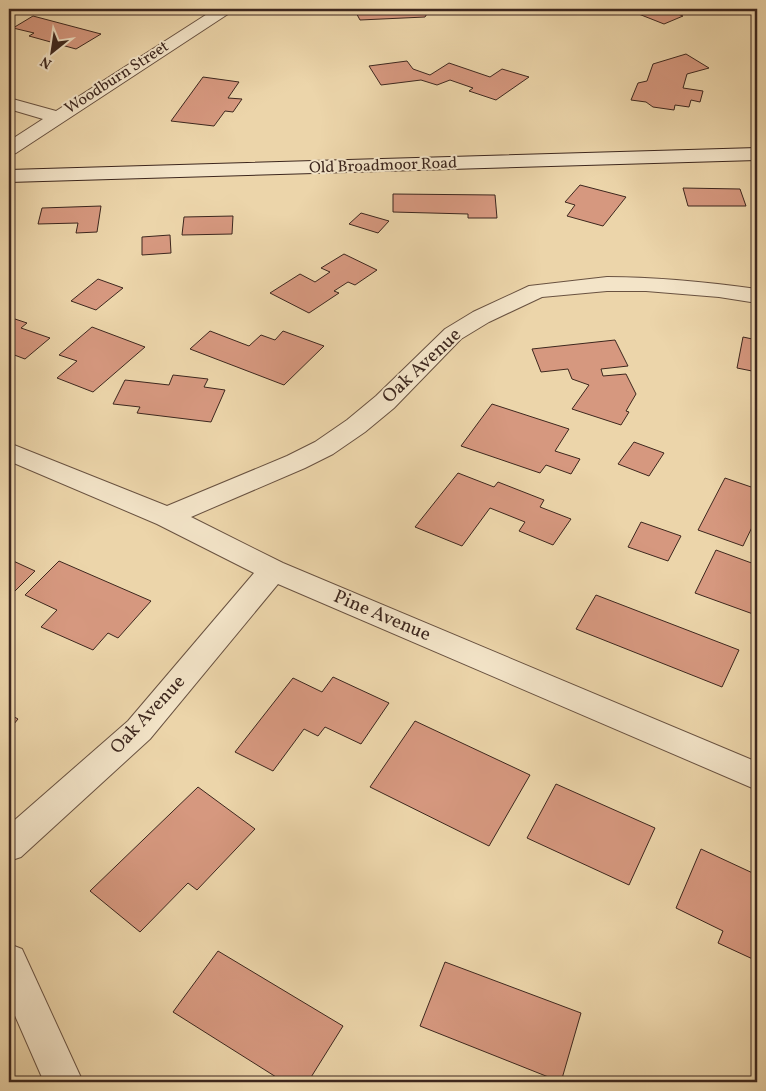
<svg xmlns="http://www.w3.org/2000/svg" width="766" height="1091" viewBox="0 0 766 1091" font-family="Vollkorn,serif">
  <rect width="100%" height="100%" fill="#ecd5aa"/>
  <filter id="stains"><feTurbulence type="fractalNoise" baseFrequency=".004" numOctaves="4"/><feColorMatrix values="0 0 0 0 .2 0 0 0 0 .09 0 0 0 0 .02 0 0 0 .5 -.17"/></filter>
  <radialGradient id="worn" r=".72"><stop offset=".6" stop-color="#630" stop-opacity="0"/><stop offset="1" stop-color="#630" stop-opacity=".3"/></radialGradient>
  <!-- building -->
  <g fill="#d6987f" stroke="#3d271e">
    <polygon points="354,9 430,9 425,17 360,20"/>
    <polygon points="626,9 665,9 683,16 664,24"/>
    <polygon points="33,16 101,34 76,49 29,36 34,33 13,28"/>
    <polygon points="686,54 709,68 687,74 683,88 703,91 700,102 691,100 689,107 675,105 674,110 653,107 646,102 631,100 638,83 647,81 653,64"/>
    <polygon points="407,61 413,69 430,75 449,63 490,77 502,69 529,77 496,100 469,91 473,88 450,80 437,85 421,80 381,85 369,66"/>
    <polygon points="203,77 239,82 228,98 242,99 233,112 225,111 214,126 171,121"/>
    <polygon points="580,185 626,197 603,226 567,216 575,205 565,202"/>
    <polygon points="683,188 740,189 746,206 688,206"/>
    <polygon points="393,194 495,195 497,218 468,218 468,214 393,212"/>
    <polygon points="101,206 97,232 76,233 78,223 38,224 42,208"/>
    <polygon points="361,213 389,221 378,233 349,224"/>
    <polygon points="233,216 232,234 182,235 184,217"/>
    <polygon points="170,235 171,253 142,255 142,237"/>
    <polygon points="344,254 377,270 355,285 348,282 334,291 339,293 309,313 270,293 300,274 315,282 330,272 321,268"/>
    <polygon points="98,279 123,288 96,310 71,301"/>
    <polygon points="9,317 27,323 21,328 50,338 25,359 9,353"/>
    <polygon points="92,327 145,347 93,392 57,378 77,361 59,355"/>
    <polygon points="210,331 249,346 261,335 275,340 283,331 324,346 284,385 190,349"/>
    <polygon points="743,337 757,340 757,372 737,368"/>
    <polygon points="615,340 628,366 601,369 603,376 626,374 636,394 626,411 629,412 621,425 572,409 589,385 572,379 568,369 541,372 532,349"/>
    <polygon points="173,375 208,379 204,387 225,390 211,422 137,413 140,407 113,404 125,380 169,385"/>
    <polygon points="492,404 569,429 555,451 580,459 571,474 546,465 540,473 461,446"/>
    <polygon points="634,442 664,453 649,476 618,464"/>
    <polygon points="458,473 494,487 498,482 544,500 540,507 571,519 553,545 519,531 525,522 490,508 462,546 415,527"/>
    <polygon points="725,478 757,489 757,524 754,523 743,546 698,530"/>
    <polygon points="641,522 681,536 668,561 628,547"/>
    <polygon points="716,550 757,565 757,605 753,614 695,593"/>
    <polygon points="9,559 35,571 9,597"/>
    <polygon points="59,561 151,601 118,638 108,633 93,650 41,627 57,610 25,595"/>
    <polygon points="596,595 739,650 722,687 576,629"/>
    <polygon points="333,677 389,703 361,744 325,727 318,736 304,729 273,771 235,752 293,678 322,692"/>
    <polygon points="9,714 18,719 9,730"/>
    <polygon points="415,721 530,775 489,846 370,787"/>
    <polygon points="556,784 655,828 629,885 527,838"/>
    <polygon points="198,787 255,829 197,890 188,883 140,932 90,891"/>
    <polygon points="701,849 757,875 757,961 718,943 723,931 676,908"/>
    <polygon points="218,951 343,1026 308,1082 284,1082 173,1012"/>
    <polygon points="445,962 581,1013 561,1082 420,1026"/>
    <polygon points="690,1079 724,1082 690,1082"/>
  </g>
  <g fill="none" stroke-linecap="round" stroke-linejoin="round">
    <defs>
      <g id="street">
        <polygon points="215,9 233,9 231,12 16,153 9,155 9,141 43,119 9,109 9,98 56,111"/>
        <path d="M607,277C657,277 707,282 757,289V303L719,297L646,291H607L542,297L489,322L461,339L394,408L365,432L333,454L305,468L191,517L283,563L757,762V790L278,584L150,739L21,857L9,861V825L128,721L254,573L157,524L9,461V443L167,506L287,456L315,442L347,420L376,396L445,329L473,312L529,286Z"/>
        <polygon points="9,944 22,949 83,1082 44,1082 9,1002"/>
      </g>
      <polygon id="secondary" points="757,148 757,160 9,182 9,170"/>
    </defs>
    <!-- street casing -->
    <use href="#street" stroke="#695241" stroke-width="2"/>
    <!-- secondary casing -->
    <use href="#secondary" stroke="#3d271e" stroke-width="2"/>
    <!-- street -->
    <use href="#street" fill="#f3e4c8" fill-rule="evenodd"/>
    <!-- secondary -->
    <use href="#secondary" fill="#f3e4c8" fill-rule="evenodd"/>
  </g>
  <g text-anchor="middle" dominant-baseline="central" stroke-width="4" stroke-linejoin="round" paint-order="stroke">
    <!-- far-street labels -->
    <g font-size="16" fill="#3d271e" stroke="#f3e4c8">
      <text transform="translate(117 78) rotate(-33)">Woodburn Street</text>
      <text transform="translate(383 166) rotate(-2)">Old Broadmoor Road</text>
    </g>
    <!-- street labels -->
    <g font-size="19" fill="#3d271e" stroke="#f3e4c8">
      <text transform="translate(422 366) rotate(-43)">Oak Avenue</text>
      <text transform="translate(382 616) rotate(23)">Pine Avenue</text>
      <text transform="translate(148 715) rotate(-47)">Oak Avenue</text>
    </g>
  </g>
  <!-- margin -->
  <rect width="766" height="1091" fill="none" stroke="#ecd5aa" stroke-width="30"/>
  <rect x="10" y="10" width="746" height="1071" fill="none" stroke="#3d271e" stroke-width="2.5"/>
  <rect x="15" y="15" width="736" height="1061" fill="none" stroke="#3d271e"/>
  <!-- north arrow -->
  <g transform="translate(52 52) rotate(210)" stroke="#f3e4c8" stroke-width="4" paint-order="stroke">
  <path d="M0-4L9 19L0 12L-9 19Z" fill="#3d271e"/>
  <text y="-8" font-size="14" font-weight="bold" text-anchor="middle" fill="#3d271e">N</text>
  </g>
  <rect width="100%" height="100%" filter="url(#stains)"/>
  <rect width="100%" height="100%" fill="url(#worn)"/>
</svg>
